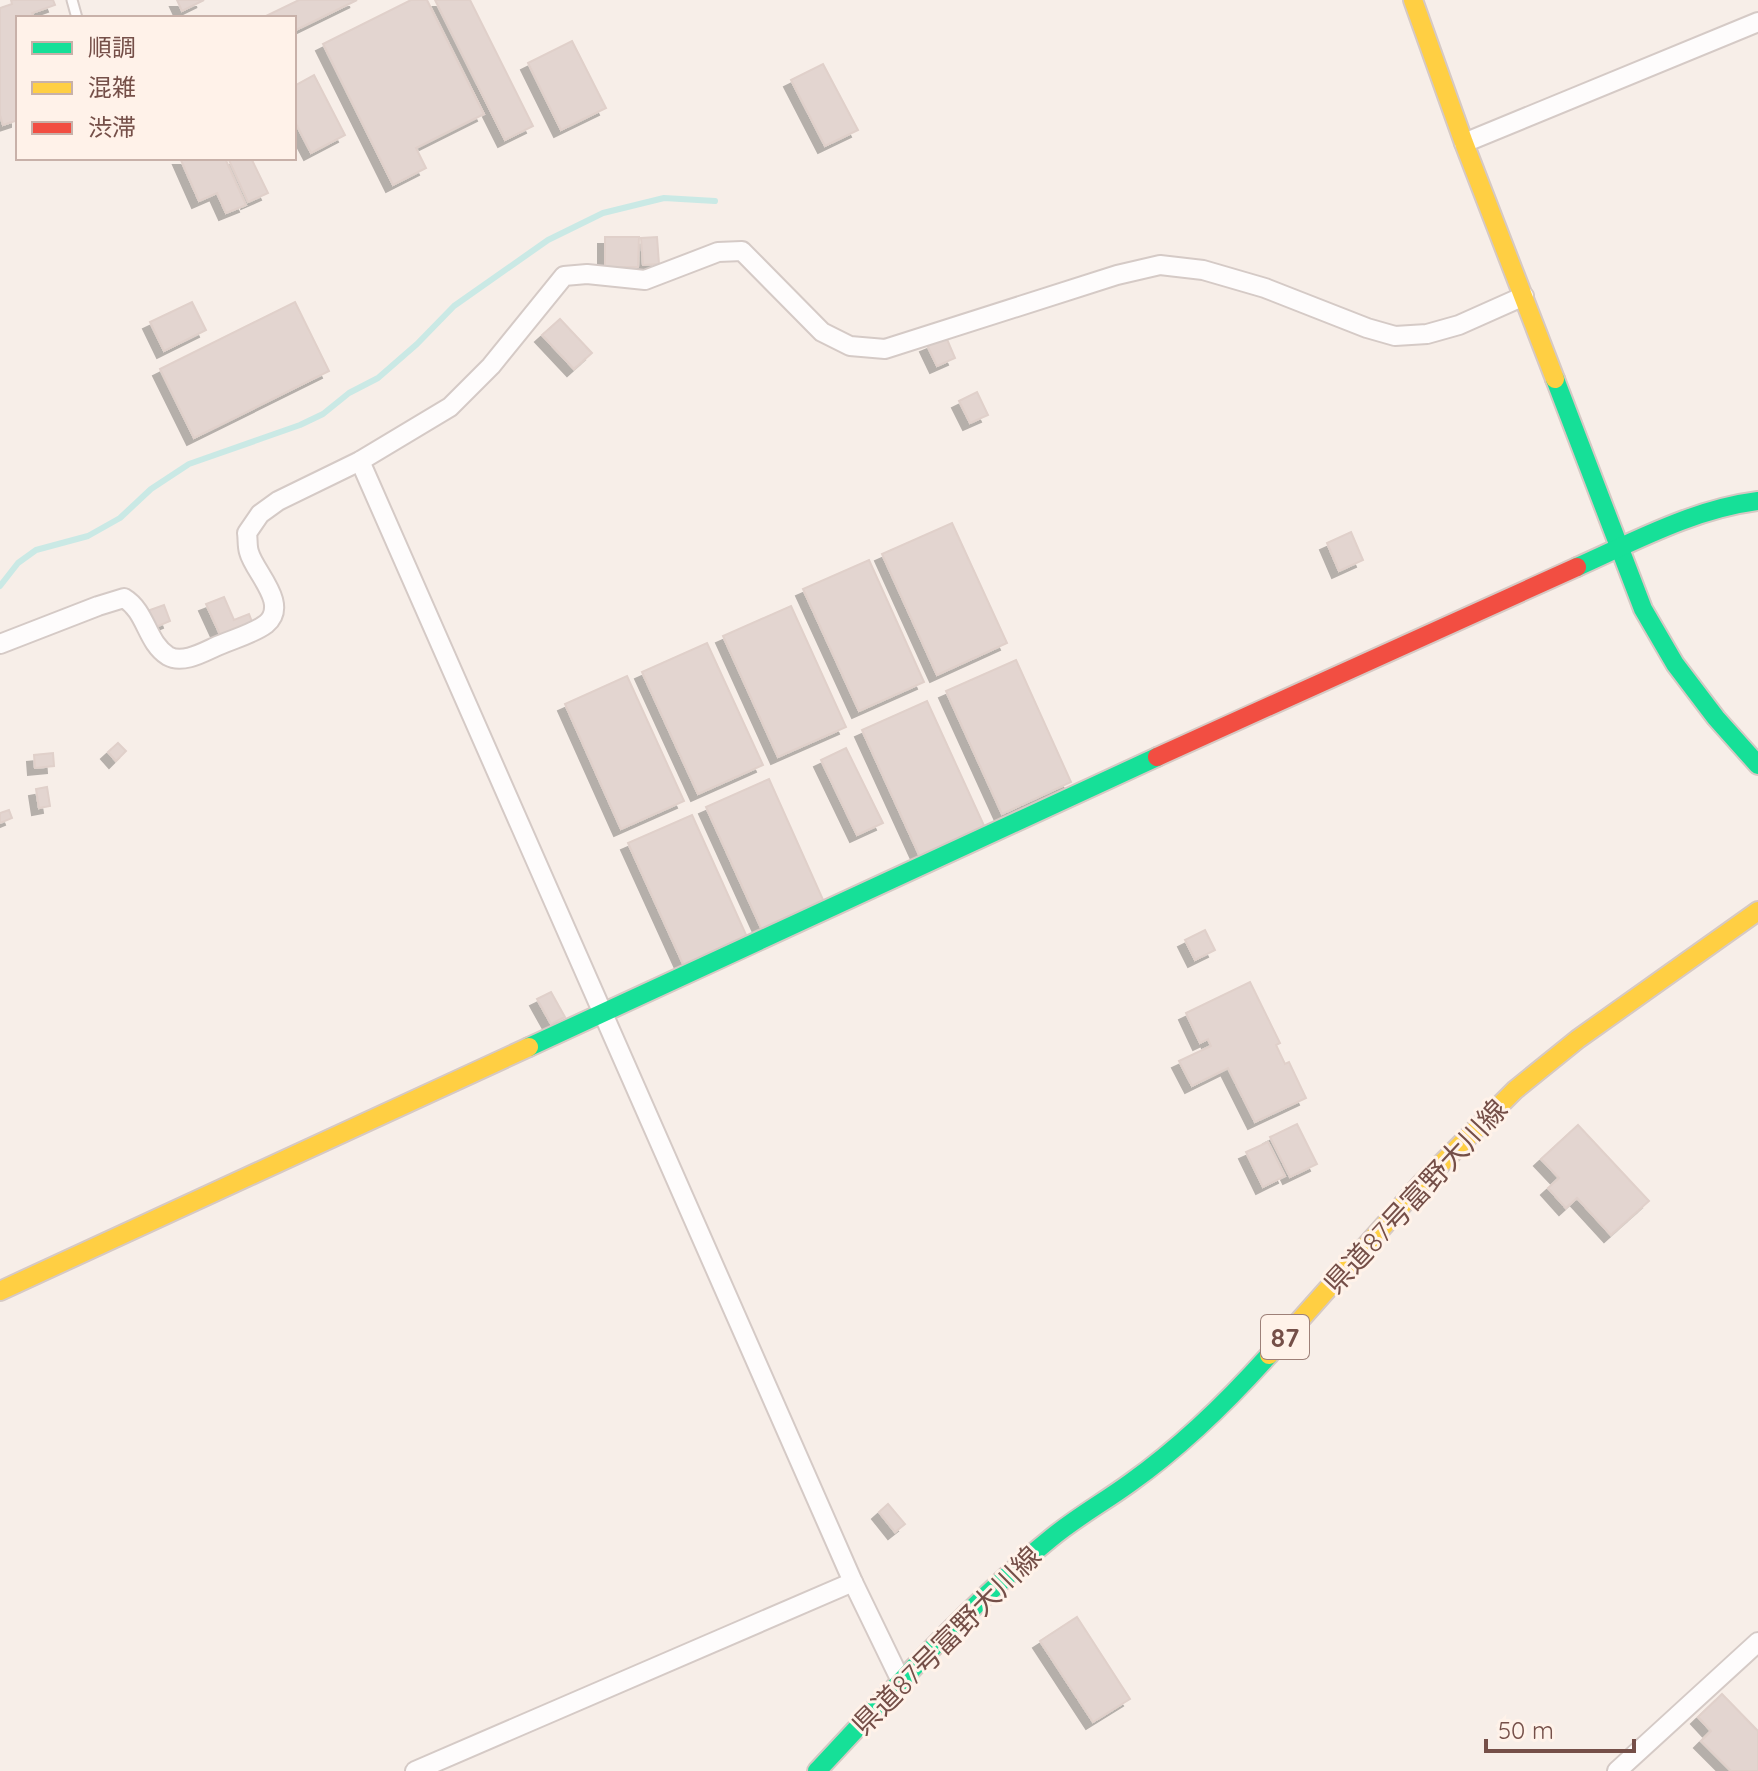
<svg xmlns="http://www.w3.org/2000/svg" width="1758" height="1771" viewBox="0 0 1758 1771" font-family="Quicksand,'Noto Sans JP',sans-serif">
  <defs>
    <filter id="shadow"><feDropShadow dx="-7" dy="7" stdDeviation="0" flood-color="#0004"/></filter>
  </defs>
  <rect width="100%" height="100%" fill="#f7eee8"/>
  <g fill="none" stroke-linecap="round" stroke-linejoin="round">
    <!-- stream -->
    <polyline stroke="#cae9e5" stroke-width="6" points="0,586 18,563 36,550 88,536 120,518 151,489 189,464 300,425 323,414 349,393 378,378 417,344 454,306 548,240 603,213 664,198 715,201"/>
  </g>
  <!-- building -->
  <g fill="#e3d5d0" stroke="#e0d0ca" stroke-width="2" filter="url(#shadow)">
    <polygon points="11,0 53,0 55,5 32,13 34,18 18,18 18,120 3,125 0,115 0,8 12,4"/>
    <polygon points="177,0 204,0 182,11"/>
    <polygon points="299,0 357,0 294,31 294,18 262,18"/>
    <polygon points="411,0 427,0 484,114 416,148 426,168 393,185 323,44"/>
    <polygon points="435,0 470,0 533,126 505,140"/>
    <polygon points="572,41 606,108 561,130 528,63"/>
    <polygon points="823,64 858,130 825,146 791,80"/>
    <polygon points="314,75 345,135 311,153 294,120 294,86"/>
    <polygon points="180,158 225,158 246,205 226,213 217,193 199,201"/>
    <polygon points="228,158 251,158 268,193 248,202"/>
    <polygon points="605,237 639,237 638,267 605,267"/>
    <polygon points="657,237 659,264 643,265 641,238"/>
    <polygon points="192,302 206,330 164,351 150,322"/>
    <polygon points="295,302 329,371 194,438 160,369"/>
    <polygon points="560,319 592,353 574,369 542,335"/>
    <polygon points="946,337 955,358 937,366 927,345"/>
    <polygon points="977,392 988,415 970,423 959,401"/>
    <polygon points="952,523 1007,643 937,675 882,554"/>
    <polygon points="1351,532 1363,560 1339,571 1327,543"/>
    <polygon points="869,560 924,682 859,711 803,589"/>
    <polygon points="224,597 234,620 249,614 254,627 223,641 206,604"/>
    <polygon points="164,605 170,621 151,629 144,612"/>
    <polygon points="791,606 846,727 778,757 723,636"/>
    <polygon points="707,643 763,765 698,794 642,672"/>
    <polygon points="1016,660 1071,782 1002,814 946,691"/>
    <polygon points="627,676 684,801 621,829 565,704"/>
    <polygon points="927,701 986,830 921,859 862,730"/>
    <polygon points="118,743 126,751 116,761 108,752"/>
    <polygon points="846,748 883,823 857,835 821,760"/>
    <polygon points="53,753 54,766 35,768 34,755"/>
    <polygon points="769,779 824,902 762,930 706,807"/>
    <polygon points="47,787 50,806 39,808 36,789"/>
    <polygon points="9,810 12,818 0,823 0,813"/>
    <polygon points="692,815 747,937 684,966 628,843"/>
    <polygon points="1205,930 1215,950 1195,960 1185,940"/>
    <polygon points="1250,982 1280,1043 1276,1045 1285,1064 1289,1062 1306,1098 1255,1122 1228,1068 1192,1086 1179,1061 1211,1046 1208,1039 1200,1043 1186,1013"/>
    <polygon points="551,992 565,1017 551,1024 537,999"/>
    <polygon points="1297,1124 1317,1164 1290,1177 1270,1137"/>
    <polygon points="1578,1125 1649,1201 1611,1235 1577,1198 1566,1208 1548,1188 1559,1178 1541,1159"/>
    <polygon points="1268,1142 1285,1176 1263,1187 1246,1152"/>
    <polygon points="888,1504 905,1524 895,1532 879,1512"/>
    <polygon points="1077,1617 1130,1699 1093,1722 1040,1641"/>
    <polygon points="1722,1694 1758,1731 1758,1771 1731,1771 1701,1741 1711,1731 1698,1717"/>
  </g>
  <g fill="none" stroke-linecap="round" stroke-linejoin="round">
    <defs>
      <polyline id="lane" points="72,0 77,18"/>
      <g id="street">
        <polyline points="1464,143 1758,22"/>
        <polyline points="360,461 853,1582 901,1681"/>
        <path d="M0,644L98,606L124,598C147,612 146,642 168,656C182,664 202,653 215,647C230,640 253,634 266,624C290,604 254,572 249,552C247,546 248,539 247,533L260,514L278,501L360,461L450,407L491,366L564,276L587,274L645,280L718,252L742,251L822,332L850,346L885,349L1117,275L1160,265L1203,270L1265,288L1367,328L1395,336L1427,334L1459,325L1524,296"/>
        <polyline points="415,1771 853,1582"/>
        <polyline points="1617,1771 1758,1642"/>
      </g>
      <g id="fast">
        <polyline points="1555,379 1643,609 1675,664 1716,718 1758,765"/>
        <path d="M1577,567C1635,541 1694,509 1758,501"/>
        <polyline points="529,1047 1157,757"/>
        <path d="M817,1771C892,1691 965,1608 1050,1539C1075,1518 1104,1502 1130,1483C1182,1446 1227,1402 1269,1355"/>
      </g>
      <g id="slow">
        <polyline points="1413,0 1464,143 1555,379"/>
        <polyline points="0,1291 529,1047"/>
        <polyline points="1269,1355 1421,1184 1515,1090 1578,1039 1758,911"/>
      </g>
      <polyline id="jam" points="1157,757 1577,567"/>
    </defs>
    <!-- lane casing -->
    <use href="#lane" stroke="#d5cac6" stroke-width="13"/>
    <!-- street casing -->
    <use href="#street" stroke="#d5cac6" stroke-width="22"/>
    <!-- fast casing -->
    <use href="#fast" stroke="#d6c9c4" stroke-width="22"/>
    <!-- slow casing -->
    <use href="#slow" stroke="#d6c9c4" stroke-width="22"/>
    <!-- jam casing -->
    <use href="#jam" stroke="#d6c9c4" stroke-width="22"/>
    <!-- lane -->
    <use href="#lane" stroke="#fefcfc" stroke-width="9"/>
    <!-- street -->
    <use href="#street" stroke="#fefcfc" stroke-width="18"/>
    <!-- fast -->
    <use href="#fast" stroke="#16e098" stroke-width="18"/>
    <!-- slow -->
    <use href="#slow" stroke="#ffcf43" stroke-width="18"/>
    <!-- jam -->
    <use href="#jam" stroke="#f24e42" stroke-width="18"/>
  </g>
  <g text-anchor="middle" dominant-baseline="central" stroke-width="6" stroke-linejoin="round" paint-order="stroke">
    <!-- shield labels -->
    <rect fill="#fff2e9" stroke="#9e8078" stroke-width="2" x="1261" y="1315" width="48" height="44" rx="6"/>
    <g font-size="26" font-weight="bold" fill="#754f48">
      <text x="1285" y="1337">87</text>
    </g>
    <!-- street labels -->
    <g font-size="28" fill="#754f48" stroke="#fff2e9">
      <text transform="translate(1415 1196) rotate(-47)">県道87号富野大川線</text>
      <text transform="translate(946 1640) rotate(-45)">県道87号富野大川線</text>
    </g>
  </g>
  <!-- legend -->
  <rect x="16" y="16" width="280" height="144" fill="#fff2e9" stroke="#c8b1a9" stroke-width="2"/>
  <rect x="32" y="42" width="40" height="12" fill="#16e098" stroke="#c8b1a9" stroke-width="2"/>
  <text x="88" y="56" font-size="24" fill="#754f48">順調</text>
  <rect x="32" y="82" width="40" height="12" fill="#ffcf43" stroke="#c8b1a9" stroke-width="2"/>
  <text x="88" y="96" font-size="24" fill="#754f48">混雑</text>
  <rect x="32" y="122" width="40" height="12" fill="#f24e42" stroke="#c8b1a9" stroke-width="2"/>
  <text x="88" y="136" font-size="24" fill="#754f48">渋滞</text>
  <!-- scale -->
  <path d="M1486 1739v12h148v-12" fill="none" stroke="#754f48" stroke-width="4"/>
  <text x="1498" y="1739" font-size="24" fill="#754f48" stroke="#fff2e9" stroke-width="6" paint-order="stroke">50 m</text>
</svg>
